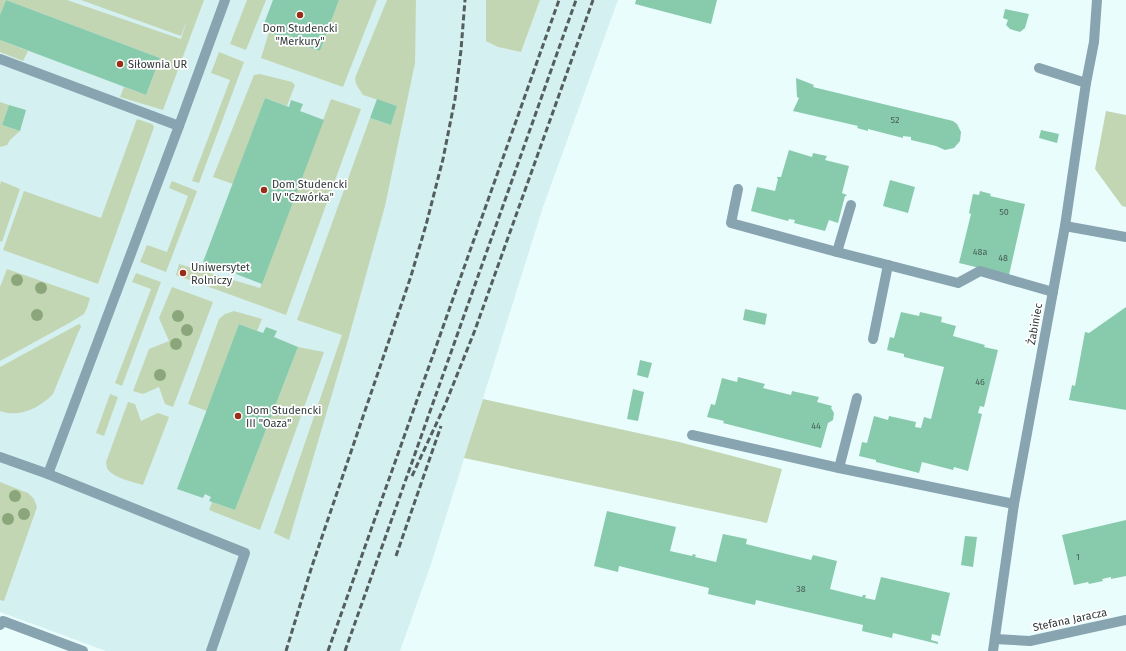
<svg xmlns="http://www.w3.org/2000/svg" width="1126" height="651" viewBox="0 0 1126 651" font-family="'Fira Sans',sans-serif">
  <rect width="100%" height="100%" fill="#eafdfd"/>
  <!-- built -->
  <polygon fill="#d5f0f0" points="0,0 502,0 521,52 540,0 618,0 543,207 431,564 400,651 106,651 0,612"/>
  <!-- green -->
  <g fill="#c3d6b4">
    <polygon points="0,0 67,0 181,39 187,20 181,36 81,0 204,0 163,110 120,97 124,87 146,95 160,58 6,0 0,15"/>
    <polygon points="247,0 266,0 246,50 230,44"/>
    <polygon points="339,0 377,0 343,87 261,58 269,32 287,39 289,35 295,38 294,42 320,51"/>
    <polygon points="387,0 416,0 415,63 385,206 348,340 289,540 274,533 342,335 297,320 370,118 391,125 397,106 363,95 356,84 355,78"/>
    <polygon points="486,0 540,0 521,52 498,47 486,41"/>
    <polygon points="0,40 28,51 23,61 0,52"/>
    <polygon points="219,52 244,62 199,183 192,181 230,80 211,73"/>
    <polygon points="260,74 292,82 295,85 287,106 265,98 233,184 213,177 254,75"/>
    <polygon points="331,99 361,109 286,315 176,275 179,264 260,288"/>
    <polygon points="0,102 9,105 2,125 20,131 10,140 7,145 1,147 0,146"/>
    <polygon points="1106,111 1126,115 1126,207 1122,206 1095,169"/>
    <polygon points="137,119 152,124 154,127 98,284 3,250 24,191 101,218"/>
    <polygon points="1,181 20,189 2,242 0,241 0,185"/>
    <polygon points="172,181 197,191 166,272 140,262 147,245 167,252 188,196 169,188"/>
    <polygon points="7,269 90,298 87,308 84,314 71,322 0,361 0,287"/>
    <polygon points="136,273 161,282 122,386 115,383 151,289 132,282"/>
    <polygon points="172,287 213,302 173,407 165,404 159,387 143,394 133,391 149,349 169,341 159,318"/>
    <polygon points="234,311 262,319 257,331 239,324 207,411 188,404 219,319 225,314"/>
    <path d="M80,324L81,327L78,333L53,394C40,408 19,418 0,411V367L77,325Z"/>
    <polygon points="298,347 324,352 260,530 209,510 212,502 235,510"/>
    <polygon points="110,394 118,397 104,436 96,433"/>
    <polygon points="483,399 679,442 782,469 767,523 464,458"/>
    <path d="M128,402L135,404L141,421L158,413L169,417L143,485C134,482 112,478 107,468C107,468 106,463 106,462Z"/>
    <polygon points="0,482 28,493 34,499 37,507 4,601 0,600"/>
  </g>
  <!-- building -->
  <g fill="#88cbac">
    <polygon points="6,0 160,58 146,95 0,40 0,15"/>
    <polygon points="273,0 339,0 320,51 294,42 295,38 289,35 287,39 262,29"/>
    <polygon points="636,0 717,0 711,24 635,4"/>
    <polygon points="1005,9 1029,14 1025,28 1020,32 1010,29 1006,25 1008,20 1003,18"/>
    <polygon points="796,78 814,85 813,87 953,121 957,124 961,132 960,141 954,148 945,150 936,146 911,140 911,137 903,136 903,138 868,129 868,131 857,128 858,126 793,111 799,98 797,97"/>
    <polygon points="265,98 289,107 291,100 303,104 300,111 324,120 262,284 236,274 237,270 231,268 229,272 203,262"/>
    <polygon points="377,99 397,106 391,125 370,118"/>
    <polygon points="9,105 26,110 20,131 2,125"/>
    <polygon points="1041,130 1059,134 1057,143 1039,138"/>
    <polygon points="789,150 812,157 813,153 827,156 825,160 849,166 842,193 847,195 846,196 845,196 838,223 829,220 825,231 794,223 795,220 789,219 788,221 751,211 757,187 775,191 778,179 777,178 777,177 781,177"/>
    <polygon points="890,180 915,187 908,213 883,206"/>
    <polygon points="980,191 991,194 990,196 1025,204 1009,275 959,263 971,214 969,213 973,194 979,195"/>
    <polygon points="1126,307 1126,410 1069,400 1072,385 1075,386 1085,332 1089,333"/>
    <polygon points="745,309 767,314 765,325 743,320"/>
    <polygon points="901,312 919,316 920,312 942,317 941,322 956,326 953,336 985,345 984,347 998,350 984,407 980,406 978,413 982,414 968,471 954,467 953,470 922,462 919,473 876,462 876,460 859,456 862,442 867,443 874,416 888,420 889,416 916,422 915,427 921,428 924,417 931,419 944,367 904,357 904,354 887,350 890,337 894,338"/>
    <polygon points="239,324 263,333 266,327 277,331 274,337 298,347 235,510 209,501 211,497 205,494 203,498 177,489"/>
    <polygon points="640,360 652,363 648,378 637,375"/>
    <polygon points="738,377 765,384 763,388 791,395 792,391 819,397 817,402 832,406 831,408 834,413 833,420 828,423 821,448 723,423 724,421 707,417 711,404 715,405 722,378 737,382"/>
    <polygon points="633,389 644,392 638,421 627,419"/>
    <polygon points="607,511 676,527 670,551 692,556 693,554 696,555 695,557 716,562 723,534 747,539 746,544 811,560 813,555 837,561 830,589 862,597 863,595 866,595 865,598 875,600 881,577 950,593 940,636 932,634 931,640 938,642 938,644 893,633 892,638 862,631 863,625 756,600 755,605 708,594 709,588 619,566 618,572 594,566"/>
    <polygon points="1126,520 1126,576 1111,579 1111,577 1102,579 1103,581 1089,584 1088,582 1074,585 1062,535"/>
    <polygon points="965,536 977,537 973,567 961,565"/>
  </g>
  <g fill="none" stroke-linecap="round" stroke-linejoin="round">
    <!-- minor -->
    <g stroke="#88a4b1" stroke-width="10">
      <polyline points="0,59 179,126"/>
      <polyline points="1039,68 1086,83"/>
      <polyline points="738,189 731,223 837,252 958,283 980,271 1053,292"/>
      <polyline points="1065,226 1126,237"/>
      <polyline points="837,252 851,205"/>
      <polyline points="873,339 888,265"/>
      <polyline points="692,435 839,468 1014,504"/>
      <polyline points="0,457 48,474 245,553 211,651"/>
      <polyline points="839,468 857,398"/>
      <polyline points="48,474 179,126 225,0"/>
      <polyline points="0,625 3,621 83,651"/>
      <polyline points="995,639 1030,641 1126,620"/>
      <polyline points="993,651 1014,504 1065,226 1086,83 1094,42 1097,0"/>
    </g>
    <!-- rail -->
    <g stroke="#545e5e" stroke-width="3" stroke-dasharray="6 3" stroke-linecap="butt">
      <polyline points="412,476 445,405 475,330 593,0"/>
      <polyline points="396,556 441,426"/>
      <polyline points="286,651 312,566 411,276 426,225 443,159 455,99 461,50 465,0"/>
      <polyline points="328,651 559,0"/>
      <polyline points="345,651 576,0"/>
    </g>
  </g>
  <!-- trees -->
  <g fill="#8aa67a">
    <circle cx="17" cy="280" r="6"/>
    <circle cx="41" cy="288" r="6"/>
    <circle cx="37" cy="315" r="6"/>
    <circle cx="178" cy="316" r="6"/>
    <circle cx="187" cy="330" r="6"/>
    <circle cx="176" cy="344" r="6"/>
    <circle cx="160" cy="375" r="6"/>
    <circle cx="15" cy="496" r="6"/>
    <circle cx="24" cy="514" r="6"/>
    <circle cx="8" cy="519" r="6"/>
  </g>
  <!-- markers -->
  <g fill="#972e15" stroke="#fff" stroke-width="1.5">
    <circle cx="300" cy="15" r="4"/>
    <circle cx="120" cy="64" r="4"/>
    <circle cx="264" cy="190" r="4"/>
    <circle cx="183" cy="273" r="4"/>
    <circle cx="238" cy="416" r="4"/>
  </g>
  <g text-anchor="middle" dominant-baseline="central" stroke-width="3.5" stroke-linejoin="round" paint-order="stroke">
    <!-- number labels -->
    <g font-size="9" fill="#475e56">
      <text x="895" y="120">52</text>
      <text x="1004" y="212">50</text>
      <text x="980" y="252">48a</text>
      <text x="1003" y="258">48</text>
      <text x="980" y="382">46</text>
      <text x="816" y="426">44</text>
      <text x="1078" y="557">1</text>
      <text x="801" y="589">38</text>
    </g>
    <!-- poi labels -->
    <g font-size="11" fill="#313939" stroke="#fff" text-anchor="start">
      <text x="300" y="28" text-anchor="middle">Dom Studencki<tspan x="300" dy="13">"Merkury"</tspan></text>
      <text x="128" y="64">Siłownia UR</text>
      <text x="272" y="184">Dom Studencki<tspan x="272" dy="13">IV "Czwórka"</tspan></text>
      <text x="191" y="267">Uniwersytet<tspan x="191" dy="13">Rolniczy</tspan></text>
      <text x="246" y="410">Dom Studencki<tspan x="246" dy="13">III "Oaza"</tspan></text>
    </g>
    <!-- street labels -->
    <g font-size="11" fill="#313939" stroke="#fff">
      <text transform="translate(1035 324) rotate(-80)">Żabiniec</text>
      <text transform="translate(1070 620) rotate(-12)">Stefana Jaracza</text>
    </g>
  </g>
</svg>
